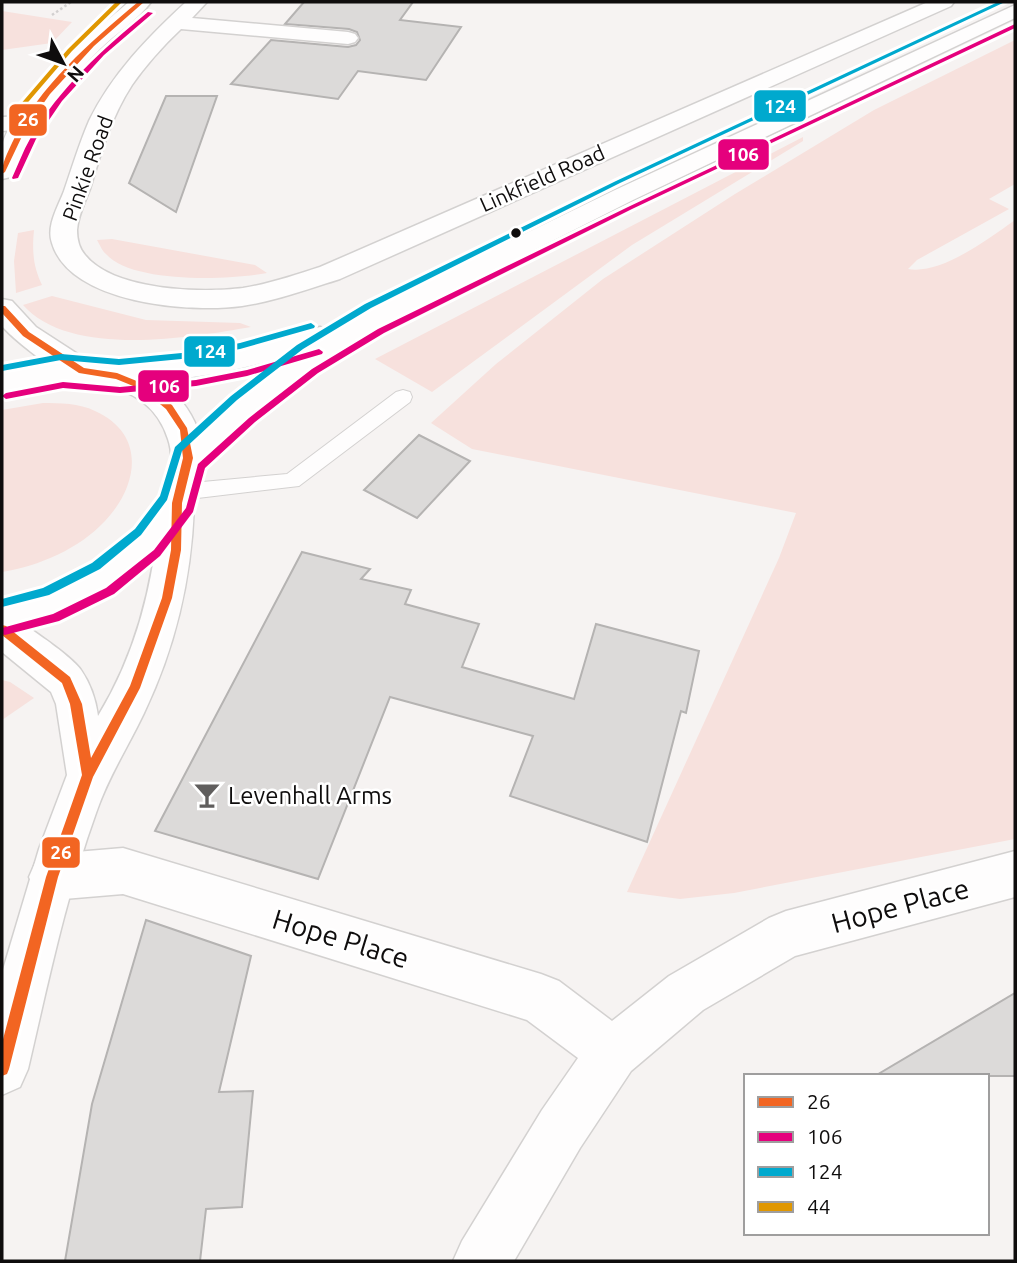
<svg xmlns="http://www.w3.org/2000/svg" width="1017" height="1263" viewBox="0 0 1017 1263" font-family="Ubuntu,sans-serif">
  <rect width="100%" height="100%" fill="#f6f3f2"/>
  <!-- green -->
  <g fill="#f7e1dd">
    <polygon points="2,11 72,22 52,43 2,50"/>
    <path d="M1015,40V184L989,199L1009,209L917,260L908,269C941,275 988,239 1015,220V839L734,893L680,899L627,892L779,558L796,513L472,449L431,423L496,364L603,279L735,194L874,110Z"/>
    <polygon points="803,137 803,141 632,245 432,392 375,359"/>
    <path d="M34,230C32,251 33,266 42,285L16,293L14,261L18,233Z"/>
    <path d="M112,239L255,265L267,273C231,280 132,284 106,254C102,251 100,245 97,240Z"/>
    <path d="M52,296L146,320L240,323L251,327C188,338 70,358 23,305Z"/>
    <path d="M43,403C60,403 79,403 95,411C146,434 139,485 105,521C79,549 39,566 2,572V410Z"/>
    <polygon points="2,680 10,682 34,698 2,720"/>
  </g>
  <!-- building -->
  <g fill="#dcdad9" stroke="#b5b3b2" stroke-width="2">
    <polygon points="304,2 413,2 400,20 461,27 426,80 358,71 338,99 231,84 271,40 348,47 356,45 360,40 357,32 349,29 285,24"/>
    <polygon points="166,96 217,96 176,212 129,183"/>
    <polygon points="419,435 470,461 417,518 364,490"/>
    <polygon points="302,552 370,569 361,579 411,590 405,604 479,624 462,667 574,699 596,624 699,651 686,713 681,711 647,842 510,796 533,736 390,697 318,879 155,831"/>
    <polygon points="146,920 251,956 219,1092 253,1091 242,1207 206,1209 200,1261 65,1261 92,1104"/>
    <polygon points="1015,993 1015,1076 875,1076"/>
  </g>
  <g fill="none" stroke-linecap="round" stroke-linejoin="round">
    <defs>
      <polygon id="lane" points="403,390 410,392 412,397 410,402 299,486 181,500 174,497 171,492 174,487 181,484 287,474 396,392"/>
      <g id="street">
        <path d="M186,2H207L192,18L348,32L355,34L358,38L355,42L348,44L181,29C163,46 146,65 132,85C111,117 101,153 90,189C85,202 78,216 77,230C77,239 79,248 85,255C114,291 201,293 243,288C269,284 295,275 320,267L928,2H954L951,6L340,279C308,289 276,301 242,306C190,313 70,304 52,243C46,226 58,207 64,191C72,168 79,144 89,121C112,74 148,37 186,2Z"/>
        <polygon points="26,116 34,118 38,123 34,128 2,131 2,117"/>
        <polygon points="123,848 541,974 559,981 612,1021 669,976 769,918 786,911 1015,851 1015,897 795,956 703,1010 631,1071 580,1148 514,1261 453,1261 462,1241 542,1110 578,1058 527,1020 123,894 52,900 36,893 29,877 36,861 52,854"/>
      </g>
      <g id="secondary">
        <path d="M129,2H151C138,20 115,34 100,49C58,91 39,119 14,172L11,177L2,179C2,169 0,157 2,147C9,107 97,28 129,2Z"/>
        <path d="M2,299L12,301L36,327L93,364L97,371L93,378C89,379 86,381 82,381C66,382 13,339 2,326Z"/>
        <path d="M177,490L189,494L194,503C192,577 176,646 144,713C128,747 108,777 96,813C66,896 48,983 28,1069L20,1087L2,1095V973L39,849L67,775L56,704L51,692L2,652V613C17,618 72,656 81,670C90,683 96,700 98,716C138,651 155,578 160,503L165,494Z"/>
      </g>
      <path id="primary" d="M1015,5V18L633,200L384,326L318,366L254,417L204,463L198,493L180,527L167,544L136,575L80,609L42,623L2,633V601C65,585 129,557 162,496C171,480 174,456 168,439C146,369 59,380 2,393V371L54,363L83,362L114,366L194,356L270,342L320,327L331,331L364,312L615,190ZM291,356L198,430C190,409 178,393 158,382L220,373Z"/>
    </defs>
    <!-- lane casing -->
    <use href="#lane" stroke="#d3d1d0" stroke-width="2"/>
    <!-- street casing -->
    <use href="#street" stroke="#d3d1d0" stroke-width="3"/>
    <!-- secondary casing -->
    <use href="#secondary" stroke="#d3d1d0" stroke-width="3"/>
    <!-- primary casing -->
    <use href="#primary" stroke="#d3d1d0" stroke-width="3"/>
    <!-- path -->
    <polyline stroke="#d2d0d0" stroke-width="2.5" stroke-dasharray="2.5 2.5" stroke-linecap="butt" points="52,15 71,2"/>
    <!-- lane -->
    <use href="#lane" fill="#fefdfd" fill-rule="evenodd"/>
    <!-- street -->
    <use href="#street" fill="#fefdfd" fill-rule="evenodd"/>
    <!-- secondary -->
    <use href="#secondary" fill="#fefdfd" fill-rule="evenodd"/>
    <!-- primary -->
    <use href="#primary" fill="#fefdfd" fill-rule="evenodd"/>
    <defs>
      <g id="bus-1">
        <path d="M138,2H144L94,46L50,94L26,128L5,172L2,174C2,163 7,154 12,143C39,86 90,42 138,2Z"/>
        <polygon points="2,306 5,306 29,332 84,368 117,373 149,386 172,405 187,428 193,458 182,503 181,550 172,598 140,688 93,777 58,877 9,1069 7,1074 2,1076 2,1043 46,877 82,775 70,704 62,683 2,635 2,625 6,626 70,677 82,704 91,758 130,686 162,598 171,550 172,503 183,458 180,430 166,409 143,390 116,379 79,373 23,336 2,313"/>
      </g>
      <g id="bus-2">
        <path d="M148,12L153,13L104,55L62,101L36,139L18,178L13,179L12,178C18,165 23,151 30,139C59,88 103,49 148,12Z"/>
        <polygon points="1015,24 1015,28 632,209 384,333 318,373 255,422 205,468 193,512 160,556 114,594 59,621 5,635 2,634 2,628 53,614 106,588 154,550 186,508 198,464 249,418 312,369 378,329 628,207"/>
        <polygon points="319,349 323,352 322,354 247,376 196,386 120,393 63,388 6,399 2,396 6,393 63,382 120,387 196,380 247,370"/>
      </g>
      <g id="bus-3">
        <polygon points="998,2 1005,2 620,183 371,308 303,349 237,400 182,451 167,500 141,535 100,569 49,595 2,607 2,599 43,588 92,563 135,529 160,496 175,447 231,396 297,345 365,304 616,181"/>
        <polygon points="311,323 315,326 314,328 240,349 192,358 119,365 61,360 2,371 2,365 61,354 119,359 192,352 240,343"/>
      </g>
      <polygon id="bus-4" points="116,2 122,2 72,51 17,115 13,115 13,113 68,49"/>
    </defs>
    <!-- bus-1 casing -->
    <use href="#bus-1" stroke="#fff" stroke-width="6"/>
    <!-- bus-2 casing -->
    <use href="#bus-2" stroke="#fff" stroke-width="6"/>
    <!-- bus-3 casing -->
    <use href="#bus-3" stroke="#fff" stroke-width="6"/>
    <!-- bus-4 casing -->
    <use href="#bus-4" stroke="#fff" stroke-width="6"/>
    <!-- bus-1 -->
    <use href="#bus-1" fill="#f26522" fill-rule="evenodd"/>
    <!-- bus-2 -->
    <use href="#bus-2" fill="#e5007d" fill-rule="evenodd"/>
    <!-- bus-3 -->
    <use href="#bus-3" fill="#00a9ce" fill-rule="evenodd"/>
    <!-- bus-4 -->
    <use href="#bus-4" fill="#e09701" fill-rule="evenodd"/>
  </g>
  <!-- icons -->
  <defs>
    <symbol id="bar-bare" viewBox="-9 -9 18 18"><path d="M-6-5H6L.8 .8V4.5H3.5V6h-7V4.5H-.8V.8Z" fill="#605e5d" stroke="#fff" stroke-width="2.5" paint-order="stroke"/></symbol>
  </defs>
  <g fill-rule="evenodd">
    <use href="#bar-bare" x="188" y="776" width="38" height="38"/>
  </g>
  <!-- markers -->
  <circle fill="#0f0d0d" stroke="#fff" stroke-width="2.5" cx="516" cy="233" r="6"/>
  <g text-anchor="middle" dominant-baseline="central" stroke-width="5" stroke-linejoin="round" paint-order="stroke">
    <!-- far-street labels -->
    <g font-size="21" fill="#0f0d0d" stroke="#fff">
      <text transform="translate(87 168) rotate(-70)">Pinkie Road</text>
      <text transform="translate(542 178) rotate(-24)">Linkfield Road</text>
    </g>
    <!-- poi labels -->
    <g font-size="24" fill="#0f0d0d" stroke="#fff" text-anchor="start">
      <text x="228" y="795">Levenhall Arms</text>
    </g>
    <!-- near-street labels -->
    <g font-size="28" fill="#0f0d0d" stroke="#fff">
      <text transform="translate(900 905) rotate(-15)">Hope Place</text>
      <text transform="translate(341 938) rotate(17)">Hope Place</text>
    </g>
  </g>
  <g stroke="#fff" stroke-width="2.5">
    <rect x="753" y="89" width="54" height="34" rx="7" fill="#00a9ce"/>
    <rect x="8" y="103" width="40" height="34" rx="7" fill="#f26522"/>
    <rect x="717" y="138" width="53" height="33" rx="7" fill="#e5007d"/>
    <rect x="183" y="335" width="53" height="33" rx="7" fill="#00a9ce"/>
    <rect x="137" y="369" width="53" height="34" rx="7" fill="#e5007d"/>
    <rect x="41" y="836" width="40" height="33" rx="7" fill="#f26522"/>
  </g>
  <g font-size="19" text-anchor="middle" font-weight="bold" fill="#fff">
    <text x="780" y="113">124</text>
    <text x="28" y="126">26</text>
    <text x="743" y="161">106</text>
    <text x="210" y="358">124</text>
    <text x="164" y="393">106</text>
    <text x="61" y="859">26</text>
  </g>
  <!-- border -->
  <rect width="1017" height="1263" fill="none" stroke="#0f0d0d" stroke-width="7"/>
  <!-- legend -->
  <rect x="744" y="1074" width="245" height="161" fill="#ffffff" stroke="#9f9e9e" stroke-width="2"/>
  <rect x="758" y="1097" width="35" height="10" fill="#f26522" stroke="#9f9e9e" stroke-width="2"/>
  <text x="807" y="1109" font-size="21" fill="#0f0d0d">26</text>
  <rect x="758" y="1132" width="35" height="10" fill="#e5007d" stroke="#9f9e9e" stroke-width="2"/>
  <text x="807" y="1144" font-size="21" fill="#0f0d0d">106</text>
  <rect x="758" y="1167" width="35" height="10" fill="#00a9ce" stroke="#9f9e9e" stroke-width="2"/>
  <text x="807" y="1179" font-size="21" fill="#0f0d0d">124</text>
  <rect x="758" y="1202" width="35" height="10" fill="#e09701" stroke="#9f9e9e" stroke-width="2"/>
  <text x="807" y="1214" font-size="21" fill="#0f0d0d">44</text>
  <!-- north arrow -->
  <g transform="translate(63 63) rotate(131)" stroke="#ffffff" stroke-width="5" paint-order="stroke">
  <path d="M0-5L12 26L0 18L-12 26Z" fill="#0f0d0d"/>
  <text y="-10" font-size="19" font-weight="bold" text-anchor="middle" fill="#0f0d0d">N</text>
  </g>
</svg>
